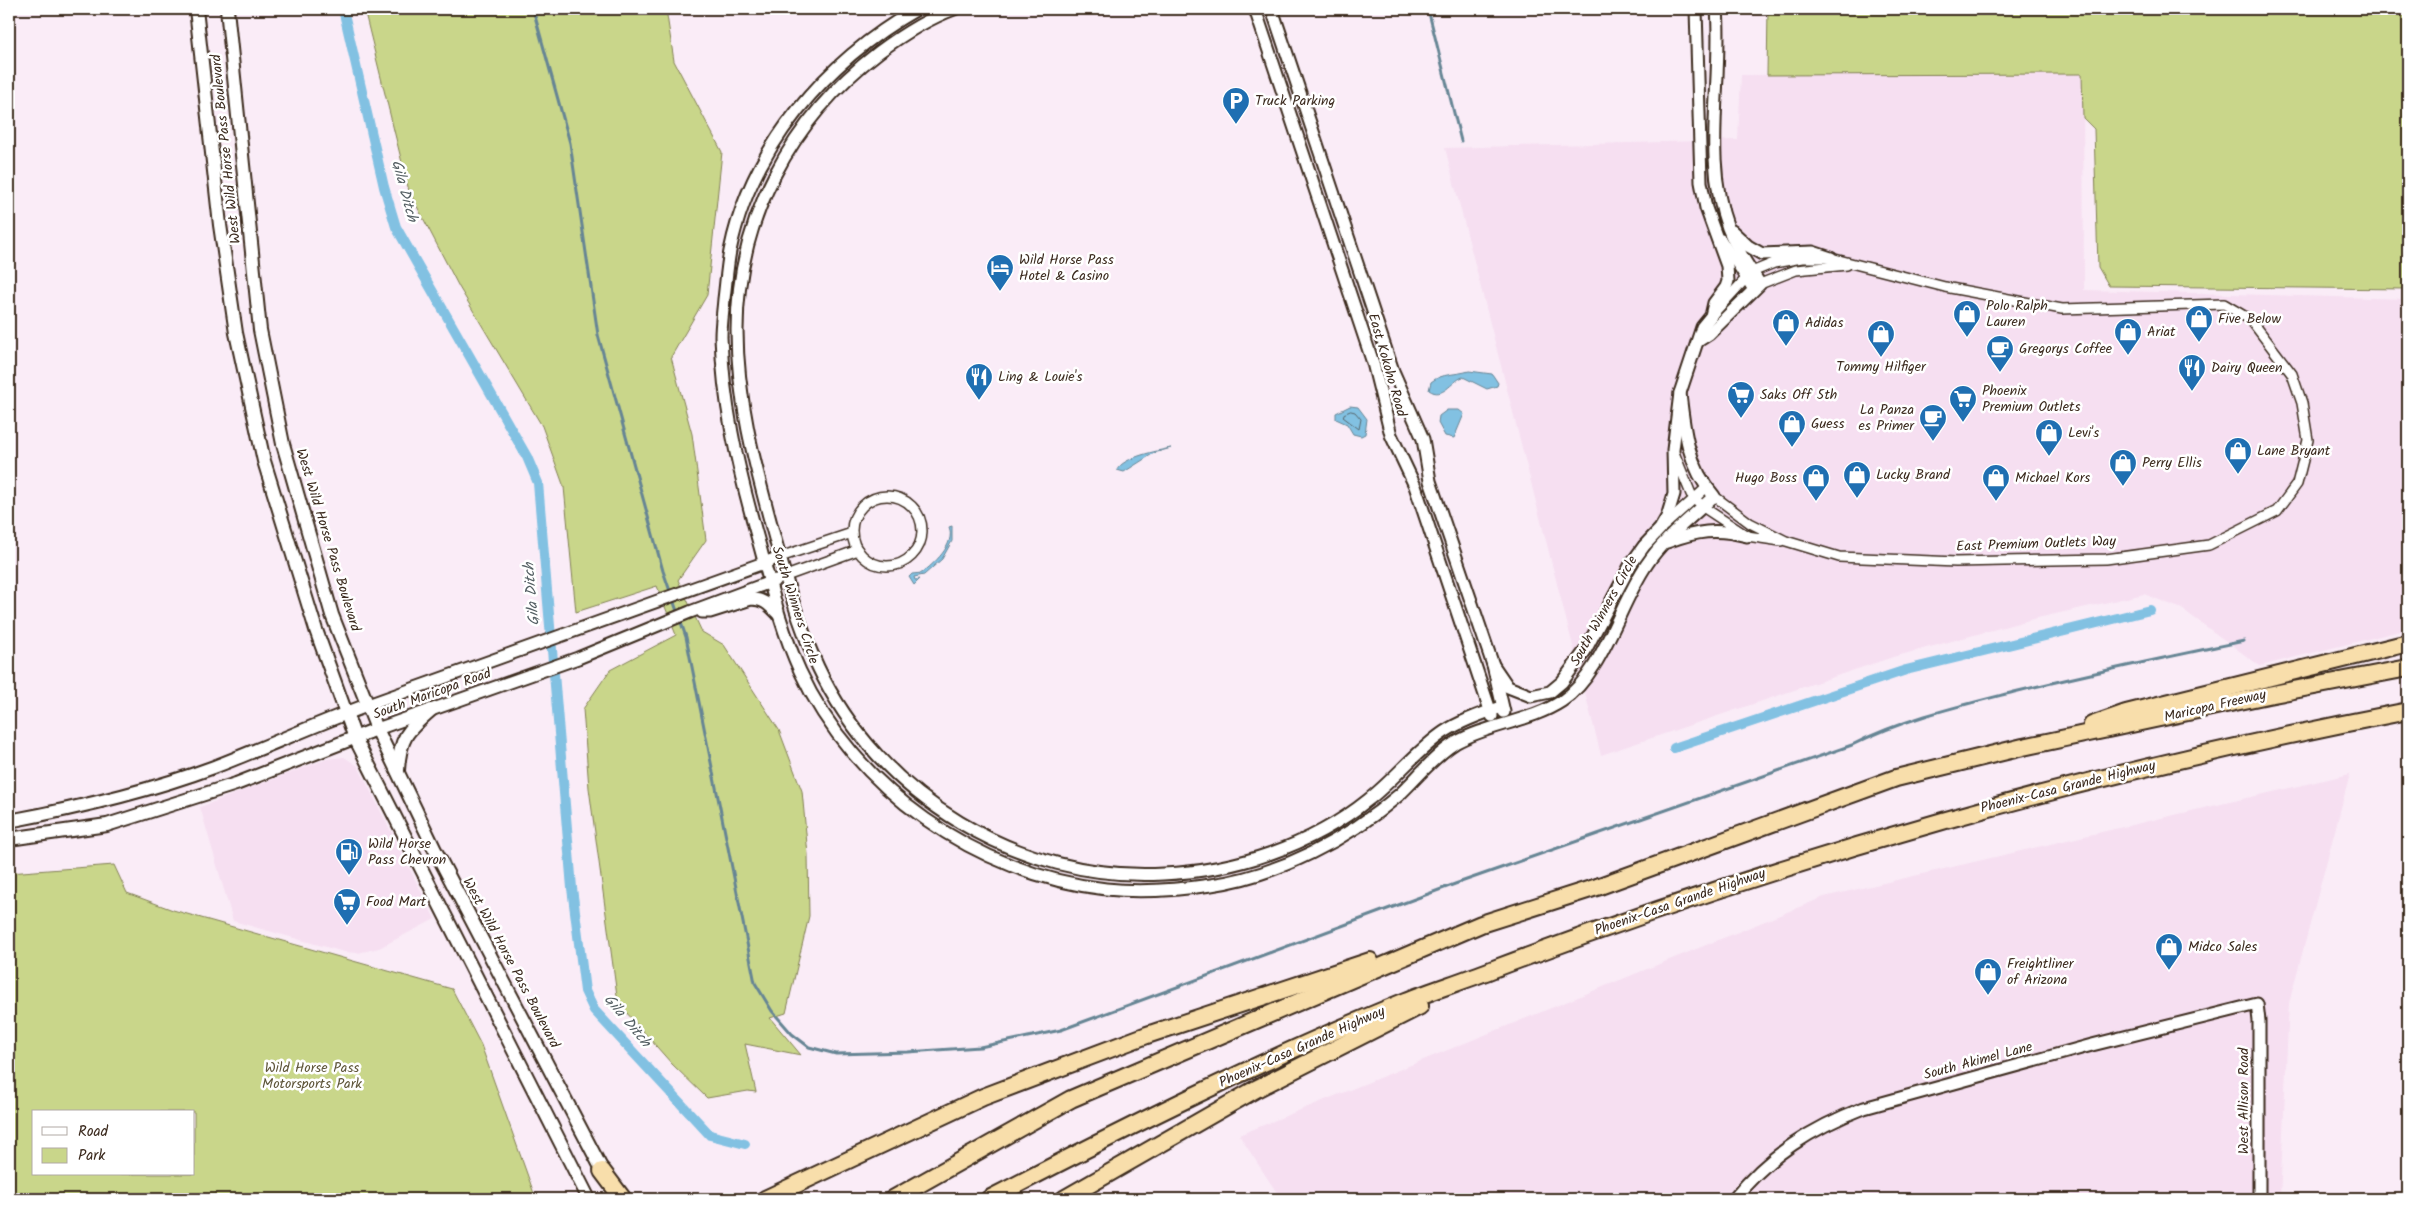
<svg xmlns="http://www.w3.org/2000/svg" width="2417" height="1208" viewBox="0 0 2417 1208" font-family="Kalam,sans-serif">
  <rect width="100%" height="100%" fill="#faecf7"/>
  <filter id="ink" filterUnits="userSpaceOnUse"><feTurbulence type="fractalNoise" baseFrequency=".02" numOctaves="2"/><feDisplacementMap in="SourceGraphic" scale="10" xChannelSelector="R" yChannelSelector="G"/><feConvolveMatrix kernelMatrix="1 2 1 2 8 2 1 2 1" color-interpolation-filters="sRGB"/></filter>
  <g filter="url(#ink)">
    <!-- built -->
    <g fill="#f6dff1">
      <polygon points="2083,74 2084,290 2408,299 2408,629 2260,666 2182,609 2144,594 2033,619 1893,657 1601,755 1445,148 1738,140 1741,75"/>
      <polygon points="344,757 358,766 435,919 379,948 358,953 344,952 233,921 200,807 327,759"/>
      <polygon points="2350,774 2289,1003 2280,1199 1281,1199 1239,1135 1824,897"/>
    </g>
    <!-- green -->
    <g fill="#c9d68a" stroke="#828054" fill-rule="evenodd">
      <polygon points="364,9 666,9 674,61 722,152 707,295 671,357 692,434 706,540 678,580 702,632 724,645 779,730 802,791 808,855 809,916 786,1013 770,1018 801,1055 745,1044 756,1092 748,1091 707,1098 672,1064 618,1003 589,788 583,709 610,670 676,635 657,586 576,612 564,487 542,426 459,287 409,191"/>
      <polygon points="1768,9 2408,9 2408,289 2109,286 2098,267 2094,129 2083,118 2082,74 1767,75"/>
      <path d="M114,865L127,893L173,910L452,989L481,1045L536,1199H9V873ZM34,1112H194V1174H34Z"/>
    </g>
    <!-- water -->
    <g fill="#82c1e2" stroke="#668594">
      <path d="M1469,371L1492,374L1498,383L1497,386L1487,389L1463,377C1451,381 1443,400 1429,390L1431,382C1442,373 1456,375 1469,371Z"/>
      <polygon points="1350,406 1358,407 1367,419 1365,434 1361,436 1353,434 1347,424 1336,419 1336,413"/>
      <polygon points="1447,410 1459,410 1464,414 1454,438 1445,436 1438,423 1439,416"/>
      <path d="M1171,448L1154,453L1124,472L1117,470C1123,457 1157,451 1171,448Z"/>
      <path d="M952,526V541L942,559L924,575L914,577L915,580L920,579L914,585L909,577L912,574L922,573C933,564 956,545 949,527Z"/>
    </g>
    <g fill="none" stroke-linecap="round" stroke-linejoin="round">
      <!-- shore -->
      <polygon stroke="#57666c" stroke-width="1" points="1351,411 1355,412 1361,419 1359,429 1343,417 1344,414"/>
      <!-- stream -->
      <g stroke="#668594" stroke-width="3">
        <path d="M533,9L570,143L598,335L663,571L686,637L755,983L772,1011L792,1034L809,1047L836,1054L908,1052L980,1047L1061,1030L1455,884L1852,745C1903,719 1959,706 2014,692C2091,673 2167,657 2244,641"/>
        <polyline points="1428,9 1461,141"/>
      </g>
      <!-- canal -->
      <g stroke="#82c1e2" stroke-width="10">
        <polyline points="343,9 384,187 396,227 527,457 538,483 572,888 585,991 594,1010 710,1135 745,1144"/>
        <polyline points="1674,748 1906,670 2150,610"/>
      </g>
      <defs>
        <g id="minor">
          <polyline points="1721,239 1753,290"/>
          <polyline points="1760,284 1796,270 1847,265"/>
          <polyline points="1713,314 1752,272 1774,263 1802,258 1831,258 1945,287 2062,309 2224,304 2251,320 2292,374 2302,403 2308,440 2297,484 2277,511 2209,545 2106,559 1956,562 1839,557 1786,541 1750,523 1714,496"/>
          <polyline points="1675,455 1691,494 1703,507 1747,536 1781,541"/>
          <circle cx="887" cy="531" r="35"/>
          <polyline points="1664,526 1706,488"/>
          <polyline points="780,557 852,533"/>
          <polyline points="786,576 858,550"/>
        </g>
        <g id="tertiary">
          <path d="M917,9C826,61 751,147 730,251C727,267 726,283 724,299C723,312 721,324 721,337C723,402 737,463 754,525C768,574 779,625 800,671C854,789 978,875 1106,889C1141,893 1177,890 1211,885C1279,875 1347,840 1399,795C1417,778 1434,756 1455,743C1488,724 1530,722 1562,701C1603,674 1619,604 1647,564C1664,538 1691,518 1714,496C1688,467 1684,430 1680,393"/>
          <path d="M954,9C927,19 902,35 879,52C791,119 737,219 737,330C737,397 754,461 771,524C784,572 797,622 818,667C879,797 1020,882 1163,874C1235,871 1311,846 1368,800C1395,779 1416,751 1444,732C1461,721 1483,713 1502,707"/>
          <polyline points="1255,9 1373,363 1391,435 1415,486 1492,716"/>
          <polyline points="1272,9 1393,371 1423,439 1430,481 1493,665 1504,712"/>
          <polyline points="1732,231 1748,246 1762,254 1813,252 1831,258"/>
          <path d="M1698,341L1709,334L1760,284C1748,266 1736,248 1728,228C1702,158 1723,81 1717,9"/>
          <path d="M1667,542C1697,531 1716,528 1747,536"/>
          <path d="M702,612H710L751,599C764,599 769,605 778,614"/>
          <polyline points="1493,665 1508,687 1531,696 1550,692 1562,682 1585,651 1631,564 1644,546 1660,529 1667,517 1674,494 1673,450 1680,393 1702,327 1711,316 1714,303 1726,287 1728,281 1727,266 1706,208 1701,182 1696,9"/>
          <polyline points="368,705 772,560"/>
          <polyline points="377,729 578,658 690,612 776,580"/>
          <path d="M1734,1199C1769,1155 1812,1128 1864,1108L2092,1045L2257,1004L2259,1021V1199"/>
        </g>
        <g id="secondary">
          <polyline points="196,9 220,225 236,333 264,461 316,630 355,738 589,1199"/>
          <polyline points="227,9 260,330 283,444 332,615 377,729 435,850 607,1179"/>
          <path d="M398,770C400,737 407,731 431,710"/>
          <path d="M9,821C78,808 147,792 214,767C266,747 316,724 368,705"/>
          <polyline points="9,839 107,825 236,784 377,729"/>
        </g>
        <g id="motorway">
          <polyline points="2092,725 2126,713 2408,643"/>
          <polyline points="602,1171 623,1199"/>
          <polyline points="765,1199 983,1097 1147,1035 1370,961"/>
          <polyline points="893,1199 1071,1099 1481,924 1597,887 1896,778 2023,747 2268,695 2408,668"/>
          <path d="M989,1199C1124,1129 1265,1058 1406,1001C1434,990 1463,981 1491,970C1793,856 2091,772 2408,711"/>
          <polyline points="1064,1199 1256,1089 1420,1006"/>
        </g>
      </defs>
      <!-- minor casing -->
      <use href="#minor" stroke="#3b2a1e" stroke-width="12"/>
      <!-- tertiary casing -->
      <use href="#tertiary" stroke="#3b2a1e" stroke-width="15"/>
      <!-- secondary casing -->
      <use href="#secondary" stroke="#3b2a1e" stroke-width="16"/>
      <!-- motorway casing -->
      <use href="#motorway" stroke="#3b2a1e" stroke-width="20"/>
      <!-- minor -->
      <use href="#minor" stroke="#fff" stroke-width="9"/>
      <!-- tertiary -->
      <use href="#tertiary" stroke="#fff" stroke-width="11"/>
      <!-- secondary -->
      <use href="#secondary" stroke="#fff" stroke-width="12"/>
      <!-- motorway -->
      <use href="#motorway" stroke="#f8deab" stroke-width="16"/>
    </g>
  </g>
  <!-- icons -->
  <defs>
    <symbol id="parking-pin" viewBox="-11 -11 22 30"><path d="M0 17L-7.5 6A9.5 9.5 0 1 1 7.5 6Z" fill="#1f6fb2" stroke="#fff"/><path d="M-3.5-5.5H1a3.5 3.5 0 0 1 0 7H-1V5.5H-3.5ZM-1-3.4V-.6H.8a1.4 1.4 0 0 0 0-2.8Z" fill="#fff"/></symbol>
    <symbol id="hotel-pin" viewBox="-11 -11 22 30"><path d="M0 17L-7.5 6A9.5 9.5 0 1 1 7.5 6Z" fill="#1f6fb2" stroke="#fff"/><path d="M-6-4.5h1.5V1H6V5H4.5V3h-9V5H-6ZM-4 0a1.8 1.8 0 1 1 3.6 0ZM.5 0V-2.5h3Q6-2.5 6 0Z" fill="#fff"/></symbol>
    <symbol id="shop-pin" viewBox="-11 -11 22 30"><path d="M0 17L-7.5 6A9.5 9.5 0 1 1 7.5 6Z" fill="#1f6fb2" stroke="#fff"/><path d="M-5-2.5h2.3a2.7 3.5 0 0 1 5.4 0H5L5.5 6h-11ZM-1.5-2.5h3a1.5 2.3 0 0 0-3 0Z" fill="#fff"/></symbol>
    <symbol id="cafe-pin" viewBox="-11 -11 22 30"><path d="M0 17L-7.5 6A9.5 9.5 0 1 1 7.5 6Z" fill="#1f6fb2" stroke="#fff"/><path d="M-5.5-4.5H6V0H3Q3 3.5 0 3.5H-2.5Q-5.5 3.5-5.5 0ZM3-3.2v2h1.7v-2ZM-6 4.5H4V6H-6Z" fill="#fff"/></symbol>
    <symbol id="restaurant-pin" viewBox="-11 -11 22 30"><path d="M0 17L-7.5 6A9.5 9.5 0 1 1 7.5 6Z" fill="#1f6fb2" stroke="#fff"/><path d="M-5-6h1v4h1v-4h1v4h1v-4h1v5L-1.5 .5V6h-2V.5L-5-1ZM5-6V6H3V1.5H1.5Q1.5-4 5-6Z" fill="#fff"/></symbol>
    <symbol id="supermarket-pin" viewBox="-11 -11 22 30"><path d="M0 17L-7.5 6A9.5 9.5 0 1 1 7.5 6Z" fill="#1f6fb2" stroke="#fff"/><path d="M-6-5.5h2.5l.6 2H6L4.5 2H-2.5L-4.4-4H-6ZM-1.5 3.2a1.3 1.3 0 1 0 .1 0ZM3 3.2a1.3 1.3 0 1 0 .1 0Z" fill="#fff"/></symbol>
    <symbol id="fuel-pin" viewBox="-11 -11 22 30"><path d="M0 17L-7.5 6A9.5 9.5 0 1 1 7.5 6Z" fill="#1f6fb2" stroke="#fff"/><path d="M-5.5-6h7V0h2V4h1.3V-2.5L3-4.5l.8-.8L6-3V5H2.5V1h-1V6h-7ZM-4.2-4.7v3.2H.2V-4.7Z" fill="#fff"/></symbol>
  </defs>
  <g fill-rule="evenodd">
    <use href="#parking-pin" x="1220" y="85" width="32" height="43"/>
    <use href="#hotel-pin" x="984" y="252" width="32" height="43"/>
    <use href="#shop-pin" x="1951" y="298" width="32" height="43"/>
    <use href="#shop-pin" x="2183" y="303" width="32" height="43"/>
    <use href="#shop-pin" x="1770" y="307" width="32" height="43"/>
    <use href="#shop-pin" x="2112" y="316" width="32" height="43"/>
    <use href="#shop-pin" x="1865" y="318" width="32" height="43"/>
    <use href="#cafe-pin" x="1984" y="333" width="32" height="43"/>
    <use href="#restaurant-pin" x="2176" y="352" width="32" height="43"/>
    <use href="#restaurant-pin" x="963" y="361" width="32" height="43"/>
    <use href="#supermarket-pin" x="1725" y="379" width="32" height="43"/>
    <use href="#supermarket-pin" x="1947" y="383" width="32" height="43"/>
    <use href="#cafe-pin" x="1917" y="402" width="32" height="43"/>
    <use href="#shop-pin" x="1776" y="408" width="32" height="43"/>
    <use href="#shop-pin" x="2033" y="417" width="32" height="43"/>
    <use href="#shop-pin" x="2222" y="435" width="32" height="43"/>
    <use href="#shop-pin" x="2107" y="447" width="32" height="43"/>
    <use href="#shop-pin" x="1841" y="459" width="32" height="43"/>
    <use href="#shop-pin" x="1800" y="462" width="32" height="43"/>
    <use href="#shop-pin" x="1980" y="462" width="32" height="43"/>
    <use href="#fuel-pin" x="333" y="836" width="32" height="43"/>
    <use href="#supermarket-pin" x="331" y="886" width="32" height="43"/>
    <use href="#shop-pin" x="2153" y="931" width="32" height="43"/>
    <use href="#shop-pin" x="1972" y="956" width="32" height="43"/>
  </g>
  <g text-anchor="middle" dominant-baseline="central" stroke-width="5" stroke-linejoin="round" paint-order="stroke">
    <!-- poi labels -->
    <g font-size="14" fill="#3b2a1e" stroke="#fff" text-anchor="start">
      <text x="1255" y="101">Truck Parking</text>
      <text x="1019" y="260">Wild Horse Pass<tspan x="1019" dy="16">Hotel &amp; Casino</tspan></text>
      <text x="1986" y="306">Polo Ralph<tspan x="1986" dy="16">Lauren</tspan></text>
      <text x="2218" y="319">Five Below</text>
      <text x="1805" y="323">Adidas</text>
      <text x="2147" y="332">Ariat</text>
      <text x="2019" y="349">Gregorys Coffee</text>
      <text x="1881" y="367" text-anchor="middle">Tommy Hilfiger</text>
      <text x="2211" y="368">Dairy Queen</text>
      <text x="998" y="377">Ling &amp; Louie's</text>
      <text x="1982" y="391">Phoenix<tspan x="1982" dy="16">Premium Outlets</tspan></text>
      <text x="1760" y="395">Saks Off 5th</text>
      <text x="1914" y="410" text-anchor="end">La Panza<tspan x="1914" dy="16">es Primer</tspan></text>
      <text x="1811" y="424">Guess</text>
      <text x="2068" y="433">Levi's</text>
      <text x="2257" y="451">Lane Bryant</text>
      <text x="2142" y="463">Perry Ellis</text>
      <text x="1876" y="475">Lucky Brand</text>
      <text x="1797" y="478" text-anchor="end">Hugo Boss</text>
      <text x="2015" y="478">Michael Kors</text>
      <text x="368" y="844">Wild Horse<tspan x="368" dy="16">Pass Chevron</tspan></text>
      <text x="366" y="902">Food Mart</text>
      <text x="2188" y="947">Midco Sales</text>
      <text x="2007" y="964">Freightliner<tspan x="2007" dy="16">of Arizona</tspan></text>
    </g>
    <!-- street labels -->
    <g font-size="14" fill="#3b2a1e" stroke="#fff">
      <text transform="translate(226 149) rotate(-96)">West Wild Horse Pass Boulevard</text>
      <text transform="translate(1387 365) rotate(74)">East Kokoho Road</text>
      <text transform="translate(328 540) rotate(73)">West Wild Horse Pass Boulevard</text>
      <text transform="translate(2036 544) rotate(-2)">East Premium Outlets Way</text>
      <text transform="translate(795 605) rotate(72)">South Winners Circle</text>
      <text transform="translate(1604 611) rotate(-61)">South Winners Circle</text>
      <text transform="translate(432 694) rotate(-20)">South Maricopa Road</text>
      <text transform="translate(2215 706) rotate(-13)">Maricopa Freeway</text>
      <text transform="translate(2068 787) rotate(-14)">Phoenix-Casa Grande Highway</text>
      <text transform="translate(1680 902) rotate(-19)">Phoenix-Casa Grande Highway</text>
      <text transform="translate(511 963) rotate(62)">West Wild Horse Pass Boulevard</text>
      <text transform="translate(1302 1047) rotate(-24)">Phoenix-Casa Grande Highway</text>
      <text transform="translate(1978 1061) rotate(-15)">South Akimel Lane</text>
      <text transform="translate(2244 1101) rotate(-90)">West Allison Road</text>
    </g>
    <!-- park labels -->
    <g font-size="14" fill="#5e5539" stroke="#fff">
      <text x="312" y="1068">Wild Horse Pass<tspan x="312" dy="16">Motorsports Park</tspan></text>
    </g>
    <!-- water labels -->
    <g font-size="15" font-style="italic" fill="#545f63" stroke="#fff">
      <text transform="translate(404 191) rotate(75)">Gila Ditch</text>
      <text transform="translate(532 594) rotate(-95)">Gila Ditch</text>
      <text transform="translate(627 1021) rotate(50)">Gila Ditch</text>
    </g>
  </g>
  <!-- margin -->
  <rect width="2417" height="1208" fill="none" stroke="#fff" stroke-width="30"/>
  <rect x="15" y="15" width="2387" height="1178" fill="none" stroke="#3b2a1e" stroke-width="2" filter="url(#ink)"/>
  <!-- legend -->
  <rect x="32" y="1110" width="162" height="65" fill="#ffffff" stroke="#b1aaa5"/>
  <rect x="42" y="1127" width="25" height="8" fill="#ffffff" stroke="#b1aaa5"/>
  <text x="78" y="1136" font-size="15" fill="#3b2a1e">Road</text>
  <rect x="42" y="1148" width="25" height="15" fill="#c9d68a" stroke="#b1aaa5"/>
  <text x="78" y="1160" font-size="15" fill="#3b2a1e">Park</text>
</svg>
